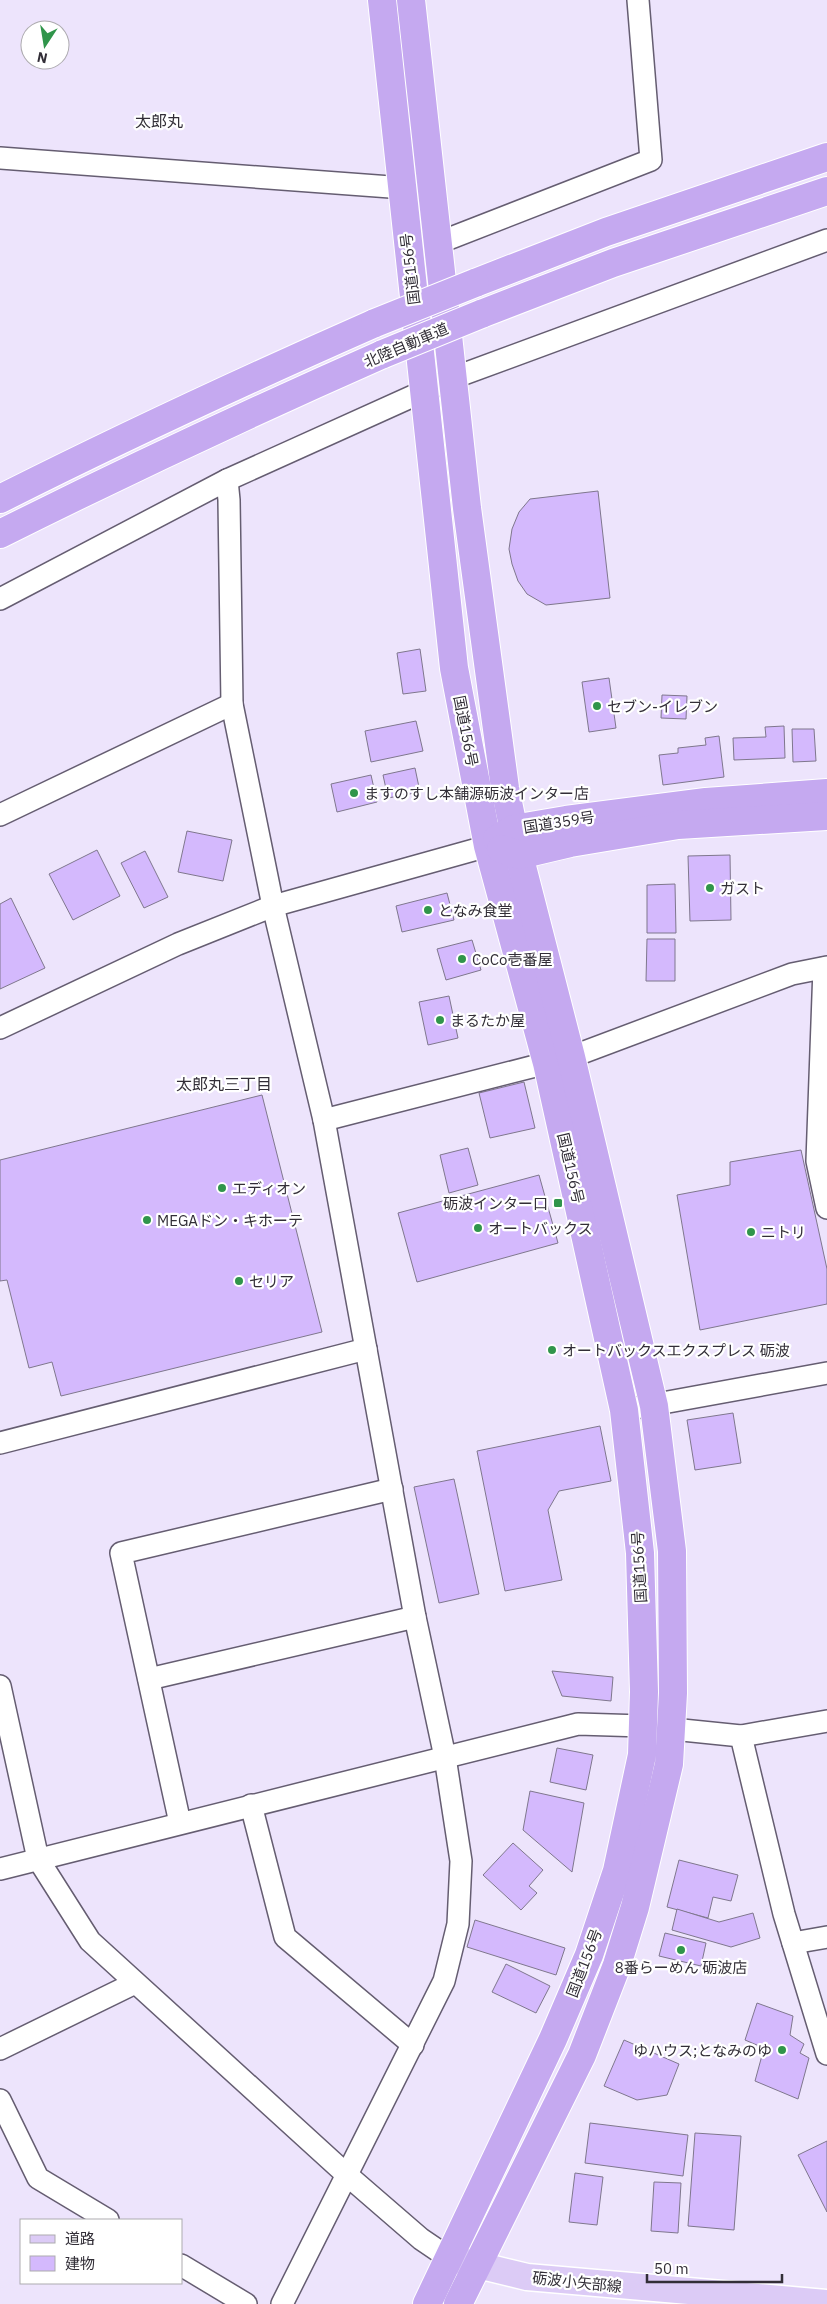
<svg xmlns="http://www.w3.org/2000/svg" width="827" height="2304" viewBox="0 0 827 2304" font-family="'IBM Plex Sans','Noto Sans JP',sans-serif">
  <rect width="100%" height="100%" fill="#ede4fc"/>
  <!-- building -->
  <g fill="#d4b9fd" stroke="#7f778d">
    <polygon points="598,491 610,598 546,605 527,594 518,581 512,564 509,549 512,529 519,512 530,499"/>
    <polygon points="420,649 426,691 403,694 397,653"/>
    <polygon points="609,678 616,728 589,732 582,682"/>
    <polygon points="662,695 687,696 686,719 661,718"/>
    <polygon points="416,721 423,751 371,762 365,731"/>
    <polygon points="784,726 785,758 734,760 733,738 766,737 765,727"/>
    <polygon points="792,729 814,729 816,761 793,762"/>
    <polygon points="719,736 724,777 663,785 659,755 678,753 678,748 706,745 705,738"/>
    <polygon points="415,768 420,792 388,798 383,775"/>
    <polygon points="371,775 377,802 337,812 331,784"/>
    <polygon points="187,831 232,840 223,881 178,872"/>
    <polygon points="97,850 120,896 73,920 49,874"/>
    <polygon points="145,851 168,897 144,908 121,863"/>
    <polygon points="730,855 731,920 690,921 688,856"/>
    <polygon points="675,884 676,933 647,933 647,885"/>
    <polygon points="447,893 454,920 402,932 396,906"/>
    <polygon points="11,898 45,968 0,989 0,904"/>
    <polygon points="647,939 675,939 675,981 646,981"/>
    <polygon points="472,940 481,970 446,980 437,949"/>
    <polygon points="449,996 458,1038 428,1045 419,1002"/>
    <polygon points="524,1082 535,1128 490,1138 479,1093"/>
    <polygon points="262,1095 322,1332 61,1396 52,1362 29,1368 7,1280 0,1281 0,1160"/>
    <polygon points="468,1148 478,1185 449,1193 440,1155"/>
    <polygon points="801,1150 827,1269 827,1304 700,1330 677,1195 730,1185 730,1162"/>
    <polygon points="539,1175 558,1243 417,1282 398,1213"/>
    <polygon points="733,1413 741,1463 695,1470 687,1420"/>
    <polygon points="600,1426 611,1481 559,1491 548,1510 562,1580 505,1591 477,1451"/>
    <polygon points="454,1479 479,1594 439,1603 414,1487"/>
    <polygon points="552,1671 613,1677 611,1701 562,1696"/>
    <polygon points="557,1748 593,1755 586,1790 550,1782"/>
    <polygon points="530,1791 584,1803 572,1872 523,1830"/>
    <polygon points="513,1843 543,1870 529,1886 537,1893 521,1910 483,1875"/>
    <polygon points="679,1860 738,1875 731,1901 713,1897 708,1918 667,1907"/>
    <polygon points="677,1909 719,1922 753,1913 760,1938 731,1947 672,1930"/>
    <polygon points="475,1920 565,1948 556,1975 467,1947"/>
    <polygon points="665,1933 706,1943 701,1966 659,1956"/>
    <polygon points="506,1964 550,1986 536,2013 492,1992"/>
    <polygon points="757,2003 793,2016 790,2035 804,2044 800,2053 809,2058 798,2099 755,2081 764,2048 745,2040"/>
    <polygon points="624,2040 679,2064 667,2095 637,2100 604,2086"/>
    <polygon points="590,2123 688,2135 683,2176 585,2163"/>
    <polygon points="695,2133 741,2136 734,2230 688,2226"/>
    <polygon points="827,2141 827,2212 798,2155"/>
    <polygon points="575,2173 603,2177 597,2225 569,2222"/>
    <polygon points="654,2182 681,2183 678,2233 651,2231"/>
  </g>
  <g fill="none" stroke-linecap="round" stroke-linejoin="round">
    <defs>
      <g id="minor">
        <polyline points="0,158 431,190"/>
        <polyline points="438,243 651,160 638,0"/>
        <polyline points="227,480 453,378 827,240"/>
        <polyline points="0,599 227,480 229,500 232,704 273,906 324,1120 415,1617 445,1757 461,1861 458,1924 444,1981 282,2304"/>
        <polyline points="0,815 232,704"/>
        <polyline points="824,968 817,1161 827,1208"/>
        <polyline points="0,1028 178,944 273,906 488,846"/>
        <polyline points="571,1057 792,974 827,967"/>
        <polyline points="324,1120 547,1063"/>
        <polyline points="624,1410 827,1373"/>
        <polyline points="0,1443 366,1349"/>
        <polyline points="149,1679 415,1617"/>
        <polyline points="0,1686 38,1859 90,1941 347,2175 421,2239 449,2258"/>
        <polyline points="741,1736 827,1721"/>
        <polyline points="251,1805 285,1937 413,2045"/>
        <polyline points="180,1823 121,1553 392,1489"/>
        <polyline points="0,1869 578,1724 643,1726 741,1736 784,1914 827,2054"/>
        <polyline points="793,1943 827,1937"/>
        <polyline points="0,2049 135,1983"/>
        <polyline points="0,2100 38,2178 108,2220"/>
        <polyline points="181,2265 246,2304"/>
      </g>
      <polyline id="major" points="449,2258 527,2277 827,2303"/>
      <g id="highway">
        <polyline points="382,0 454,668 488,846 547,1063 624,1410 640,1553 644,1692 642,1755 617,1871 589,1955 553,2039 427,2304"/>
        <polyline points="411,0 467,508 505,788 519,855 571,1057 654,1406 672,1551 673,1693 669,1764 635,1907 617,1965 582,2055 458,2304"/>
        <polyline points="475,283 606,232 827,157"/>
        <polyline points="481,314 613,263 827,191"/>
        <path d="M0,499C123,437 248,379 375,323"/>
        <path d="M0,534C126,471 254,411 383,354"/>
        <polyline points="497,839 513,829 566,820 706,802 827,793"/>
        <polyline points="501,849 519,855 570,843 678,825 827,816"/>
      </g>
    </defs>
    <!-- minor casing -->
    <use href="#minor" stroke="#655d71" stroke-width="24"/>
    <!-- major casing -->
    <use href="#major" stroke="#fff" stroke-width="29"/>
    <!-- highway casing -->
    <use href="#highway" stroke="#fff" stroke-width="30"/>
    <!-- minor -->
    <use href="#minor" stroke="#fff" stroke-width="21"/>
    <!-- major -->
    <use href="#major" stroke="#dccbf6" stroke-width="26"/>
    <!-- highway -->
    <use href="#highway" stroke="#c5a9f0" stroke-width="28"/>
    <defs>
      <g id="highway-bridge">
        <polyline points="375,323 475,283"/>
        <polyline points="383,354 481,314"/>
      </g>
    </defs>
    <!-- highway-bridge casing -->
    <use href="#highway-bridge" stroke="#fff" stroke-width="30" stroke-linecap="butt"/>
    <!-- highway-bridge -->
    <use href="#highway-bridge" stroke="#c5a9f0" stroke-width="28"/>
  </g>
  <!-- markers -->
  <g fill="#30954b" stroke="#fff" stroke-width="2">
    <circle cx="597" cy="706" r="5"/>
    <circle cx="354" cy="793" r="5"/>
    <circle cx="710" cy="888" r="5"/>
    <circle cx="428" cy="910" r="5"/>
    <circle cx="462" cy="959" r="5"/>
    <circle cx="440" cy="1020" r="5"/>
    <circle cx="222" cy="1188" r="5"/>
    <rect x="553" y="1198" width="10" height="10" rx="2.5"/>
    <circle cx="147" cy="1220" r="5"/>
    <circle cx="478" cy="1228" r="5"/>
    <circle cx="751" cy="1232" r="5"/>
    <circle cx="239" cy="1281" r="5"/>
    <circle cx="552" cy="1350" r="5"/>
    <circle cx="681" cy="1950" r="5"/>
    <circle cx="782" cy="2050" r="5"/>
  </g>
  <g text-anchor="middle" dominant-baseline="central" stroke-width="4.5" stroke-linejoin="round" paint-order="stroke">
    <!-- street labels -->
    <g font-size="15" fill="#322e37" stroke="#fff">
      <text transform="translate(410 269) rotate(-97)">国道156号</text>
      <text transform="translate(406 345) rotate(-23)">北陸自動車道</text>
      <text transform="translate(466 731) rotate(79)">国道156号</text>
      <text transform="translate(559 822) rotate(-9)">国道359号</text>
      <text transform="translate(571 1168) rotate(77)">国道156号</text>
      <text transform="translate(639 1567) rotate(-93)">国道156号</text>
      <text transform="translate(584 1963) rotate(-69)">国道156号</text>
      <text transform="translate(577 2282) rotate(6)">砺波小矢部線</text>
    </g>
    <!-- poi labels -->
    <g font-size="15" fill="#322e37" stroke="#fff" text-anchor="start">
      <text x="607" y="706">セブン-イレブン</text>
      <text x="364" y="793">ますのすし本舗源砺波インター店</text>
      <text x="720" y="888">ガスト</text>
      <text x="438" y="910">となみ食堂</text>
      <text x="472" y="959">CoCo壱番屋</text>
      <text x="450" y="1020">まるたか屋</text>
      <text x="232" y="1188">エディオン</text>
      <text x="548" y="1203" text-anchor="end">砺波インター口</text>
      <text x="157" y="1220">MEGAドン・キホーテ</text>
      <text x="488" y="1228">オートバックス</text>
      <text x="761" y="1232">ニトリ</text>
      <text x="249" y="1281">セリア</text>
      <text x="562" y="1350">オートバックスエクスプレス 砺波</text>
      <text x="681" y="1967" text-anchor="middle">8番らーめん 砺波店</text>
      <text x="772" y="2050" text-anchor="end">ゆハウス;となみのゆ</text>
    </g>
    <!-- neighbourhood labels -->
    <g font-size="16" fill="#322e37" stroke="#fff">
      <text x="159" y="121">太郎丸</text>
      <text x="224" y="1084">太郎丸三丁目</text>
    </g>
  </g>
  <!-- legend -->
  <rect x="20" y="2219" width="162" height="65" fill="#ffffff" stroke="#adabaf"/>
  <rect x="30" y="2235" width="25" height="8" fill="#dccbf6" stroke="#adabaf"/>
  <text x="65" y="2244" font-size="15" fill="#322e37">道路</text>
  <rect x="30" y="2256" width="25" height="15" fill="#d4b9fd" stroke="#adabaf"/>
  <text x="65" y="2269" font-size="15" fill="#322e37">建物</text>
  <!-- north arrow -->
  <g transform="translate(45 45) rotate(192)"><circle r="24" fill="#ffffff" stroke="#adabaf"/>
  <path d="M0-4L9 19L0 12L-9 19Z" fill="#30954b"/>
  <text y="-8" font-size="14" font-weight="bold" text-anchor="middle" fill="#322e37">N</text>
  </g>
  <!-- scale -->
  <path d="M647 2274v8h135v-8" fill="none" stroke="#322e37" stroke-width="2.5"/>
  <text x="654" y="2274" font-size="15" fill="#322e37" stroke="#ffffff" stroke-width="4" paint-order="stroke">50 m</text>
</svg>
